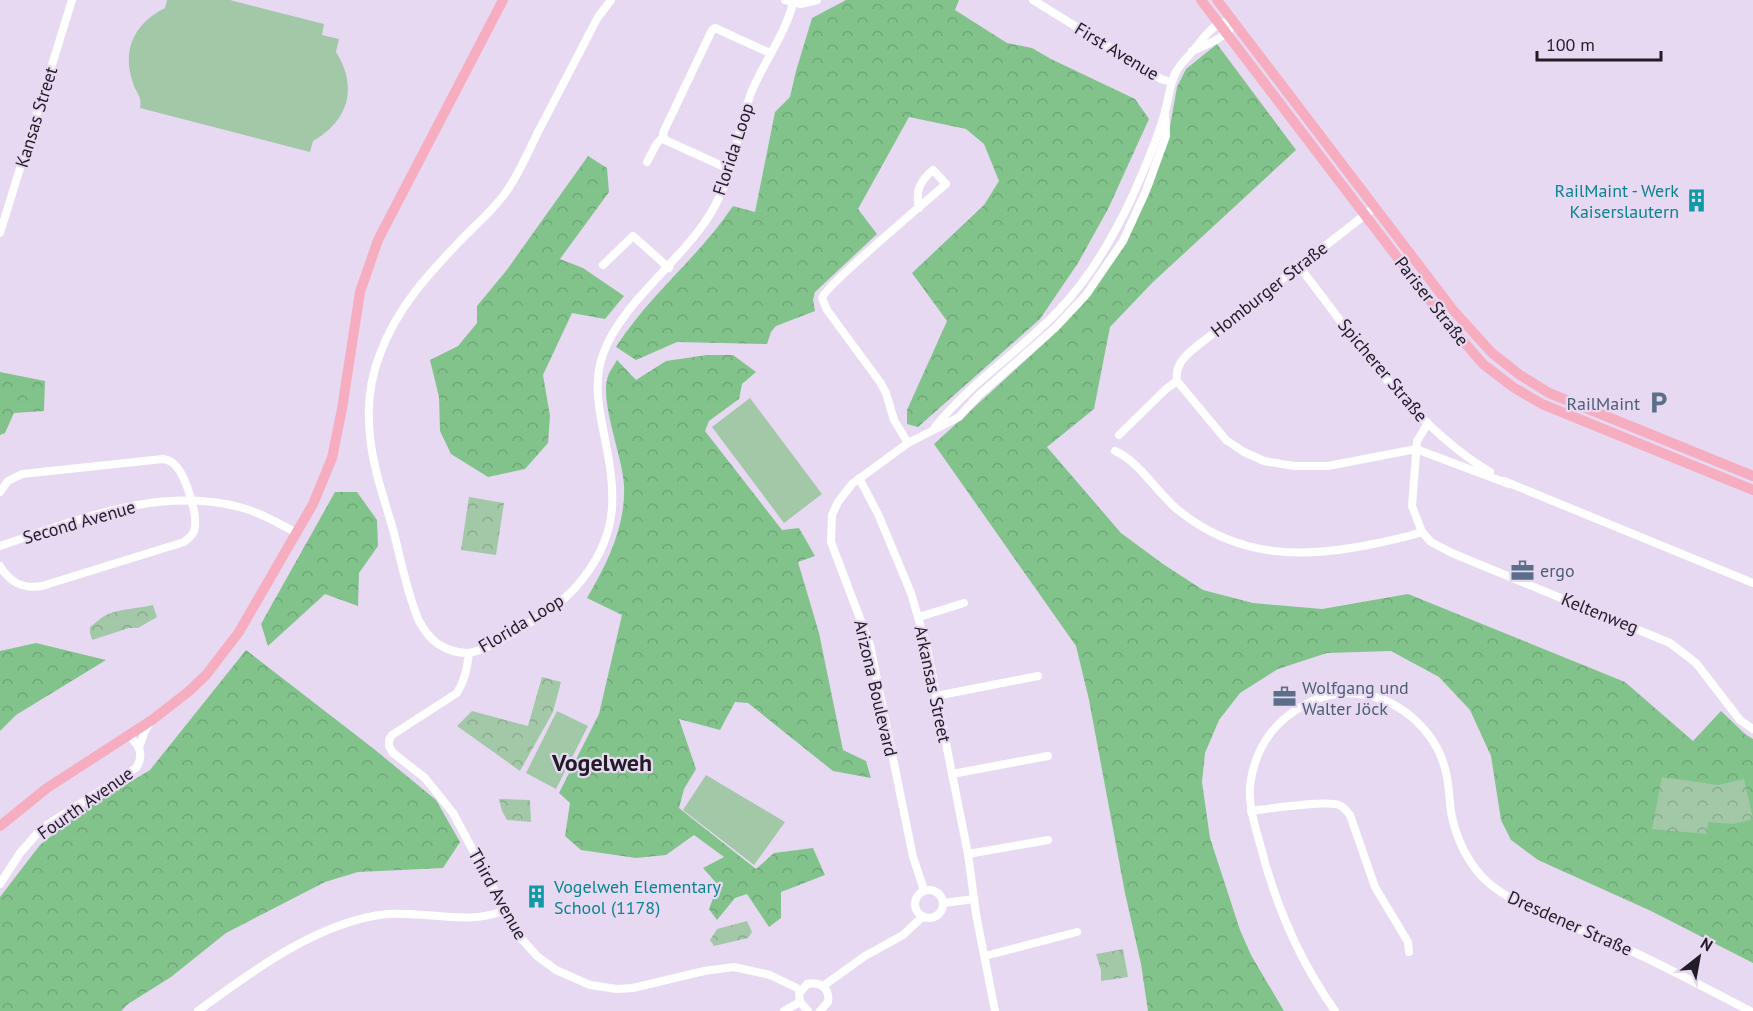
<svg xmlns="http://www.w3.org/2000/svg" width="1753" height="1011" viewBox="0 0 1753 1011" font-family="'PT Sans',sans-serif">
  <defs>
    <pattern id="forest-crowns" width="20" height="18" patternUnits="userSpaceOnUse" patternTransform="scale(1.5)"><rect width="20" height="18" fill="#82c38c"/><path d="M2 6a3 3 0 1 1 6 0M12 15a3 3 0 1 1 6 0" fill="none" stroke="#70a779"/></pattern>
    <pattern id="park-crowns" width="20" height="18" patternUnits="userSpaceOnUse" patternTransform="scale(1.5)"><rect width="20" height="18" fill="#a2c8a7"/><path d="M2 6a3 3 0 1 1 6 0M12 15a3 3 0 1 1 6 0" fill="none" stroke="#8bab90"/></pattern>
  </defs>
  <rect width="100%" height="100%" fill="#e8d9f3"/>
  <!-- forest -->
  <g fill="url(#forest-crowns)">
    <path d="M846,0H959L955,10L1007,43L1032,48L1051,59L1135,99L1149,119L1108,209L1078,263L1040,319L918,427L907,424V410L947,321L912,273L984,205L999,181L984,144L966,129L909,117L858,209L877,234L815,292L813,300L815,311L776,326L771,332L767,344L677,342L636,360L616,347C649,295 699,257 733,206L755,212L775,112L790,97L796,71L812,18Z"/>
    <polygon points="1217,44 1296,150 1152,283 1110,327 1094,409 1047,447 1121,533 1163,564 1203,590 1253,603 1322,609 1408,594 1625,682 1693,741 1721,711 1745,734 1753,739 1753,963 1651,911 1538,860 1511,840 1501,820 1491,756 1470,710 1439,677 1391,651 1327,653 1278,669 1240,693 1219,720 1205,753 1202,782 1210,838 1240,930 1251,955 1284,1011 1148,1011 1141,964 1125,893 1089,700 1076,646 934,444 1051,337 1121,249 1153,184 1167,143 1177,87 1186,69"/>
    <polygon points="588,156 607,168 609,192 560,259 583,268 624,296 605,319 572,313 543,375 550,416 548,443 525,469 488,477 451,454 440,431 439,397 430,360 458,346 477,323 477,306 506,271"/>
    <path d="M707,355H733L756,372L742,384L739,399L709,421L705,431L782,530L799,528L815,556L798,562L819,633L843,750L866,761L871,778L833,771L748,703L735,702L720,730L679,719L696,769L684,789L679,808L756,869L774,853L813,848L825,875L781,892V918L769,927L747,894L735,898L717,920L709,909L718,885L703,868L724,857L694,835L666,855L636,858L581,850L565,836L570,803L559,793L599,714L622,615L587,598C607,564 626,526 624,485C623,457 599,401 608,376C610,371 614,365 617,360L636,380L666,361Z"/>
    <polygon points="0,372 45,381 44,411 14,413 5,433 0,435"/>
    <polygon points="335,492 357,492 377,520 378,546 359,573 358,606 325,594 268,646 261,624"/>
    <polygon points="36,643 106,660 16,715 0,731 0,651"/>
    <polygon points="246,650 374,749 436,800 460,842 443,868 358,872 325,882 226,933 171,977 128,1004 121,1011 0,1011 0,897 40,845 82,811 150,770"/>
  </g>
  <!-- park -->
  <g fill="url(#park-crowns)">
    <polygon points="469,497 504,503 496,555 461,550"/>
    <path d="M153,605L157,617L138,628H129L92,640L90,633V627C96,623 100,618 106,615C122,608 137,609 153,605Z"/>
    <polygon points="542,677 561,682 553,712 520,771 457,726 472,711 528,726"/>
    <polygon points="1662,777 1718,785 1744,779 1753,819 1733,824 1708,822 1707,834 1652,829"/>
    <polygon points="499,799 530,800 531,822 507,820 502,811"/>
    <polygon points="747,921 752,932 748,938 714,946 710,940 717,929"/>
    <polygon points="1123,949 1128,977 1101,981 1101,970 1096,954"/>
  </g>
  <!-- pitch -->
  <g fill="#a2c8a7">
    <path d="M167,0H230L324,24L322,35L339,39L336,52C358,87 349,120 313,141L310,152L140,108C142,98 138,95 134,86C121,52 133,24 165,8Z"/>
    <polygon points="750,398 822,494 784,523 712,427"/>
    <polygon points="557,711 588,726 556,789 526,773"/>
    <polygon points="706,775 785,822 754,865 683,810"/>
  </g>
  <g fill="none" stroke-linecap="round" stroke-linejoin="round">
    <!-- minor -->
    <g stroke="#fff" stroke-width="8">
      <path d="M611,0L598,17C578,55 558,94 538,132C528,152 519,174 506,192C494,209 478,223 464,237C430,272 397,307 380,354C370,379 367,409 370,436C373,469 385,501 394,533C401,561 407,593 419,621C424,630 429,638 438,644C446,649 457,653 467,653C490,652 561,605 576,587C622,534 616,493 603,429C598,404 594,379 603,354C621,304 679,263 709,216C733,179 736,134 751,93C763,63 785,35 793,3"/>
      <polyline points="785,0 801,4 817,0"/>
      <polyline points="1033,0 1161,79 1171,82"/>
      <polyline points="647,162 657,143 663,137"/>
      <polyline points="729,169 665,140 663,133 712,30 715,28 770,53"/>
      <path d="M1375,207L1192,350C1182,359 1175,367 1177,381L1226,440L1244,452L1264,461L1294,466H1328L1416,449L1509,484"/>
      <polyline points="0,233 72,0"/>
      <polyline points="603,265 633,236 669,268"/>
      <path d="M1298,265C1355,338 1409,423 1490,472"/>
      <polyline points="1428,423 1417,441 1412,506 1422,532 1431,542 1452,553 1670,643 1696,663 1740,720 1753,729"/>
      <path d="M935,427C970,383 1019,352 1058,311C1089,279 1113,238 1132,197C1144,170 1157,141 1165,112C1169,98 1169,85 1176,72C1180,64 1187,58 1193,51C1204,38 1215,18 1235,22C1227,37 1207,45 1192,51"/>
      <polyline points="1119,435 1166,389 1177,381"/>
      <path d="M908,443L894,420L886,393L880,382L827,310L822,298C825,286 929,199 946,184L933,170C920,181 915,191 919,208"/>
      <path d="M1115,451C1139,461 1157,493 1178,510C1238,559 1305,559 1378,543C1392,540 1407,537 1422,532"/>
      <polyline points="859,478 878,514 911,593 927,648 968,854 976,914 995,1011"/>
      <polyline points="1504,481 1753,583"/>
      <path d="M0,492L8,481L22,474L163,459C169,460 173,462 176,466C186,477 199,517 194,531C192,536 188,539 184,542L42,586C23,589 10,583 0,566"/>
      <path d="M0,546C77,520 160,485 243,508C262,513 279,524 297,533"/>
      <polyline points="919,617 964,603"/>
      <path d="M469,653C467,669 465,680 457,693L392,735L389,740V746L393,753L425,778L453,813L518,935L537,956L556,970L590,985L617,989L633,988L704,971L734,967L770,975L801,990"/>
      <polyline points="936,696 1038,676"/>
      <polyline points="139,748 144,733 151,721"/>
      <polyline points="952,774 1048,756"/>
      <path d="M1251,811C1268,809 1325,800 1339,805C1344,807 1347,812 1350,815L1375,887L1408,942L1409,952"/>
      <polyline points="968,854 1048,840"/>
      <path d="M0,884L20,853L42,828L136,768C145,754 139,746 129,735"/>
      <circle cx="929" cy="904" r="14"/>
      <polyline points="924,890 913,857 870,645 831,542 832,515 838,502 852,484 908,443 959,417 978,396 1055,328 1086,295 1123,241 1145,193 1166,136 1165,111"/>
      <polyline points="944,903 974,899"/>
      <polyline points="985,956 1077,932"/>
      <polyline points="823,986 865,956 903,935 922,917"/>
      <path d="M198,1011C251,972 319,921 387,914C425,911 471,926 505,910"/>
      <polyline points="784,1011 800,1002"/>
      <path d="M808,1011L800,1002L799,994L807,984C821,981 830,989 828,1002L820,1011"/>
      <path d="M1335,1011C1299,960 1275,904 1260,844C1254,823 1247,801 1251,779C1256,751 1271,726 1296,710C1318,695 1341,690 1367,695C1402,702 1434,731 1444,765C1449,780 1449,796 1451,812C1456,839 1469,867 1491,885C1525,912 1587,931 1627,949C1669,968 1709,990 1750,1011"/>
    </g>
    <!-- major -->
    <g stroke="#f7adc0" stroke-width="10">
      <polyline points="1201,0 1445,320 1483,364 1513,387 1542,404 1753,490"/>
      <polyline points="1217,0 1453,310 1492,353 1520,375 1549,393 1753,476"/>
      <polyline points="0,826 47,788 152,720 188,692 206,675 239,632 313,504 332,458 342,409 360,292 378,240 503,0"/>
    </g>
  </g>
  <!-- icons -->
  <defs>
    <symbol id="building-bare" viewBox="-9 -9 18 18"><path d="M-4-6H4V6H1V3H-1V6H-4ZM-2.5-4.3h1.7v1.8h-1.7ZM.8-4.3h1.7v1.8H.8ZM-2.5-1h1.7V.8h-1.7ZM.8-1h1.7V.8H.8Z" fill="#0f9aa8" stroke="#e8d9f3" stroke-width="2.5" paint-order="stroke"/></symbol>
    <symbol id="parking-bare" viewBox="-9 -9 18 18"><path d="M-3.5-5.5H1a3.5 3.5 0 0 1 0 7H-1V5.5H-3.5ZM-1-3.4V-.6H.8a1.4 1.4 0 0 0 0-2.8Z" fill="#5c6f8a" stroke="#e8d9f3" stroke-width="2.5" paint-order="stroke"/></symbol>
    <symbol id="office-bare" viewBox="-9 -9 18 18"><path d="M-6-3h4V-5.5h4V-3h4V5H-6ZM-1-4.5V-3h2v-1.5ZM-6 0V1H6V0Z" fill="#5c6f8a" stroke="#e8d9f3" stroke-width="2.5" paint-order="stroke"/></symbol>
  </defs>
  <g fill-rule="evenodd">
    <use href="#building-bare" x="1680" y="184" width="33" height="33"/>
    <use href="#parking-bare" x="1642" y="386" width="33" height="33"/>
    <use href="#office-bare" x="1506" y="554" width="33" height="33"/>
    <use href="#office-bare" x="1268" y="680" width="33" height="33"/>
    <use href="#building-bare" x="520" y="880" width="33" height="33"/>
  </g>
  <g text-anchor="middle" dominant-baseline="central" stroke-width="4.5" stroke-linejoin="round" paint-order="stroke">
    <!-- street labels -->
    <g font-size="18" fill="#211c25" stroke="#e8d9f3">
      <text transform="translate(1117 51) rotate(31)">First Avenue</text>
      <text transform="translate(36 117) rotate(-73)">Kansas Street</text>
      <text transform="translate(733 149) rotate(-72)">Florida Loop</text>
      <text transform="translate(1269 289) rotate(-38)">Homburger Straße</text>
      <text transform="translate(1432 301) rotate(52)">Pariser Straße</text>
      <text transform="translate(1383 370) rotate(50)">Spicherer Straße</text>
      <text transform="translate(79 522) rotate(-16)">Second Avenue</text>
      <text transform="translate(1600 613) rotate(22)">Keltenweg</text>
      <text transform="translate(521 623) rotate(-31)">Florida Loop</text>
      <text transform="translate(933 684) rotate(78)">Arkansas Street</text>
      <text transform="translate(876 688) rotate(77)">Arizona Boulevard</text>
      <text transform="translate(85 803) rotate(-35)">Fourth Avenue</text>
      <text transform="translate(498 894) rotate(61)">Third Avenue</text>
      <text transform="translate(1570 923) rotate(24)">Dresdener Straße</text>
    </g>
    <!-- culture labels -->
    <g font-size="18" fill="#0d838f" stroke="#e8d9f3" text-anchor="end">
      <text x="1679" y="190">RailMaint - Werk<tspan x="1679" dy="21">Kaiserslautern</tspan></text>
      <text x="554" y="886" text-anchor="start">Vogelweh Elementary<tspan x="554" dy="21">School (1178)</tspan></text>
    </g>
    <!-- service labels -->
    <g font-size="18" fill="#4e5e75" stroke="#e8d9f3" text-anchor="start">
      <text x="1640" y="403" text-anchor="end">RailMaint</text>
      <text x="1540" y="570">ergo</text>
      <text x="1302" y="687">Wolfgang und<tspan x="1302" dy="21">Walter Jöck</tspan></text>
    </g>
    <!-- district labels -->
    <g font-size="24" font-weight="bold" fill="#211c25" stroke="#e8d9f3">
      <text x="602" y="762">Vogelweh</text>
    </g>
  </g>
  <!-- north arrow -->
  <g transform="translate(1699 957) rotate(31)" stroke="#e8d9f3" stroke-width="4.5" paint-order="stroke">
  <path d="M0-4.5L10 22L0 15L-10 22Z" fill="#211c25"/>
  <text y="-9" font-size="16" font-weight="bold" text-anchor="middle" fill="#211c25">N</text>
  </g>
  <!-- scale -->
  <path d="M1537 51v9h124v-9" fill="none" stroke="#211c25" stroke-width="3"/>
  <text x="1546" y="51" font-size="18" fill="#211c25" stroke="#e8d9f3" stroke-width="4.5" paint-order="stroke">100 m</text>
</svg>
